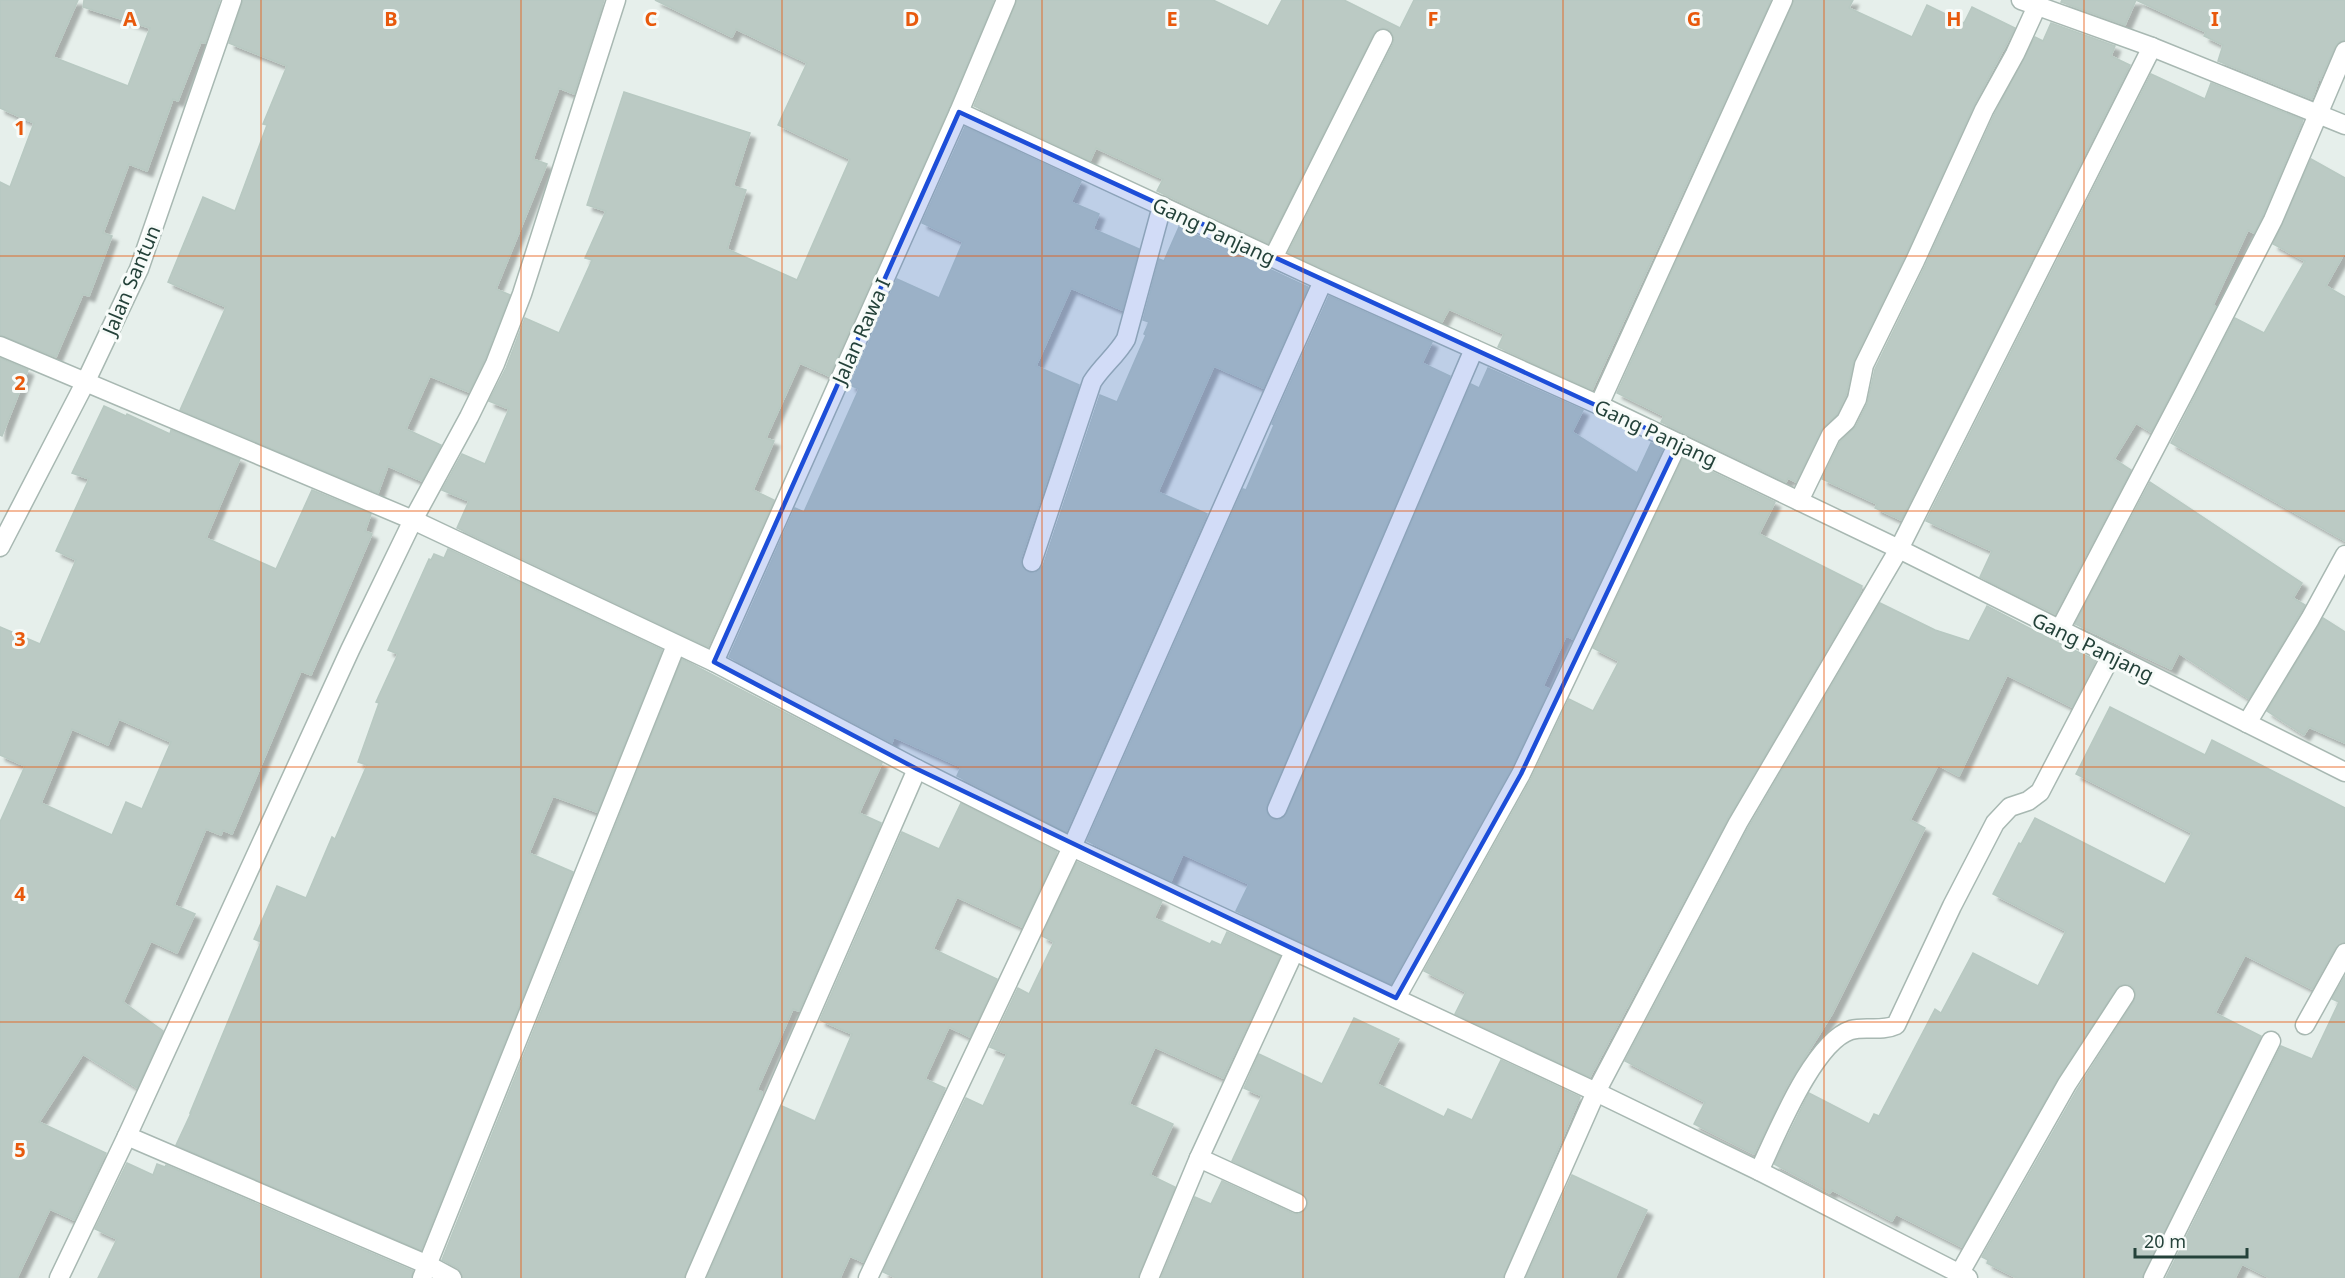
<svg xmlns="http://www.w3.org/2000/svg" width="2345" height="1278" viewBox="0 0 2345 1278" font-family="'Noto Sans',sans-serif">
  <defs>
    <filter id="shadow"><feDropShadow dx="5.5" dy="5.5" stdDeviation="1.5" flood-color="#0004"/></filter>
  </defs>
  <rect width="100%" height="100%" fill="#e6efeb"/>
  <!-- building -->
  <g fill="#bbcac4" stroke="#b8c9c2" stroke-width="1.5" fill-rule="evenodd" filter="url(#shadow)">
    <polygon points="0,0 78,0 53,57 128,86 150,28 83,7 84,0 220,0 205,43 201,42 178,101 173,99 147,171 129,164 103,233 112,236 89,296 83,294 56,357 0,335 0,182 10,187 34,123 0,108"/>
    <polygon points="243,0 604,0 574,94 559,88 533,159 547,164 496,289 510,295 485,359 469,392 430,376 406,429 441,445 422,481 388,466 378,493 180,410 226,307 168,282 203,197 235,211 267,125 263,124 287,66 229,43"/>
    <polygon points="655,0 994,0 949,108 829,376 800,363 766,438 774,441 753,490 774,500 708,647 457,528 469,501 442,490 462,454 485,464 509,409 489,401 506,368 525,318 559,333 592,260 585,258 606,211 587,205 624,92 750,133 733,186 746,190 727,249 797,280 850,159 778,125 807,63 736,29 732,37"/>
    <polygon points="1017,0 1213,0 1268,26 1282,0 1344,0 1400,28 1414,0 1771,0 1592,390 1498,347 1504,334 1449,309 1442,322 1288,253 1393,44 1394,38 1389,29 1382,28 1373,34 1268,243 1157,191 1163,179 1096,148 1090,161 974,106"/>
    <polygon points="1794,0 1853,0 1849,8 1912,37 1927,5 1964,23 1972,7 2015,28 1974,105 1905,256 1854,360 1846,395 1837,414 1821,430 1796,482 1788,478 1786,482 1661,422 1664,416 1617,393"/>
    <polygon points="2062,0 2345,0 2345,40 2339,42 2335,47 2320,80 2319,79 2312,99 2218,61 2223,45 2204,36 2206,32 2136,0 2125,25 2061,2"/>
    <polygon points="2051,23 2115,46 2111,56 2130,65 1901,520 1875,508 1877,504 1822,479 1840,442 1856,426 1867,404 1875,369 1925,266 1994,115 2035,37 2043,41"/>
    <polygon points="2151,74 2205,99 2211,83 2303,120 2263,215 2254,233 2248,230 2213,305 2216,307 2151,432 2136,423 2114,459 2131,470 2055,614 1980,577 1992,551 1926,521"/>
    <polygon points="965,127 1081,181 1071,202 1099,214 1093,229 1139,249 1122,310 1071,288 1036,366 1079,385 1021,558 1021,565 1028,572 1035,573 1043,566 1100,395 1117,402 1146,335 1144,334 1149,322 1143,320 1159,259 1164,261 1179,227 1308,287 1263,388 1214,366 1158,492 1207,514 1066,832 957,776 961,767 894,737 892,743 729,657 795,508 804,512 859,389 850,385 897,279 939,298 963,242 922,223"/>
    <polygon points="2311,159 2345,178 2345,252 2326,286 2345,297 2345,541 2171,443 2235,318 2264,333 2305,261 2273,244"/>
    <polygon points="1329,296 1432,342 1422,363 1450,376 1267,805 1266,811 1272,819 1279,820 1287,813 1471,384 1479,388 1488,368 1583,410 1572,432 1637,473 1651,443 1663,448 1573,639 1566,636 1543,686 1549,689 1511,769 1391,984 1236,911 1249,884 1183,854 1171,881 1087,841 1243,489 1246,490 1274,425 1272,424"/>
    <polygon points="0,358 28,370 2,436 0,435"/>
    <path d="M104,406L126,416L127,414L170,434L171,430L240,459L206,538L276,569L312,490L371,514L365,531L372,534L311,675L301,671L232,834L223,830L221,835L206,829L174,905L195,914L177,953L151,941L123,1002L163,1031L137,1088L83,1054L39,1122L106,1153L74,1220L50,1209L17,1278H0V822L25,766L0,755V627L40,644L76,560L56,551L89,479L72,473ZM119,719L171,742L142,809L126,802L112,835L41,803L72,729L108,745Z"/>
    <polygon points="1683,458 1775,502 1759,534 1862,586 1860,593 1728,818 1590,1077 1455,1014 1466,992 1424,971 1531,779 1569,699 1593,711 1619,661 1593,648"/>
    <polygon points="2150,482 2302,583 2293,598 2305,605 2249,699 2179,653 2171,669 2075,624"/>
    <polygon points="448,549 662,650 597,812 553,796 529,853 573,872 421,1250 176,1145 191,1113 190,1113 261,942 254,939 277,886 306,898 332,837 335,839 367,765 358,762 379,703 376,702 398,654 388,650 429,559 431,560 434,554 444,558"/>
    <polygon points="1880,603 1935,630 1969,641 1987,606 2054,641 2096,660 2072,707 2007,675 1959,776 1938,765 1910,820 1925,828 1832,1014 1787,1086 1754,1154 1694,1124 1705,1102 1625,1061 1748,828"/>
    <polygon points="2323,618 2345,632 2345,743 2309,727 2304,735 2267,711"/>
    <polygon points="682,659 882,763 859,813 881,823 799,1011 793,1009 757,1090 762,1092 762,1097 684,1278 463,1278 458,1268 442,1260"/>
    <polygon points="2110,707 2205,755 2212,740 2345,808 2345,942 2335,948 2312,989 2245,955 2215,1013 2261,1036 2142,1278 2017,1278 1987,1263 1988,1260 1982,1257 2077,1090 2134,1001 2135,990 2131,985 2120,985 2116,989 2058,1078 1962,1247 1896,1214 1892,1221 1832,1190 1830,1193 1774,1164 1809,1093 1869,1124 1874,1114 1879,1116 1935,1009 1941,1013 1973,953 2038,986 2066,931 1993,894 2019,843 2021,844 2035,818 2165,884 2192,833 2076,774"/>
    <polygon points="961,803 1057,852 1022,927 957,897 933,949 997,979 970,1037 949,1027 925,1079 945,1088 863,1262 850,1256 840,1278 707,1278 782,1106 815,1121 852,1034 820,1020 902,832 939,849"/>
    <polygon points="1077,862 1162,901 1154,918 1210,944 1212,941 1221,945 1227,932 1280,956 1223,1078 1155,1047 1129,1104 1173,1124 1150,1175 1175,1187 1138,1278 896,1278 883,1272 966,1098 983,1106 1007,1054 990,1047 1018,988 1029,994 1054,942 1042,936"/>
    <polygon points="2345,976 2345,1278 2270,1278 2242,1264 2235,1278 2166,1278 2281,1046 2312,1059 2339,1002 2332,999"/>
    <polygon points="1354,1018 1399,1039 1377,1084 1444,1117 1448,1109 1472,1120 1501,1060 1580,1097 1503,1278 1161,1278 1195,1197 1211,1204 1222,1181 1292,1213 1299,1214 1307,1208 1308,1201 1302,1193 1232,1161 1262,1096 1244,1088 1259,1054 1322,1084"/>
    <polygon points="127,1163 153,1175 157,1164 165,1167 166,1165 413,1271 411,1278 98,1278 117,1239 95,1229"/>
    <polygon points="1572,1175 1647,1210 1615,1278 1526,1278"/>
  </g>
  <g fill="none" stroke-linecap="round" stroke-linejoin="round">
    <defs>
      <g id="minor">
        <polyline points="2021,0 2152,47 2345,125"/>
        <polyline points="959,112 1323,281 1599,405 1899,549 2345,772"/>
        <polyline points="1273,258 1383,39"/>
        <polyline points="0,346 413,520 714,662 917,769 1072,847 1596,1092 1759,1171 1968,1278"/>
        <polyline points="1599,405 1783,0"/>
        <polyline points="1799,501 1831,435 1846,421 1857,399 1864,365 1915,261 1984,110 2015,54 2037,6"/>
        <polyline points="0,547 85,383 139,269 232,0"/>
        <path d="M1032,562L1092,382C1102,366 1117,355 1126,339L1162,206"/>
        <polyline points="2059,631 2185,391 2273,220 2345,51"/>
        <polyline points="714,662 959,112 1006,0"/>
        <polyline points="2247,723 2310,619 2345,555"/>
        <polyline points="1277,809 1474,349"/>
        <polyline points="1396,998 1521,774 1678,443"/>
        <polyline points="2305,1025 2345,953"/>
        <polyline points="127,1136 428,1265 452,1278"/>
        <polyline points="1199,1158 1297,1203"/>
        <path d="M1759,1171C1776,1136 1813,1042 1851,1030C1866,1026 1881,1032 1896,1025L1952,906L1995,823L2010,807L2028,801L2040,792L2111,656"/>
        <polyline points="59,1278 127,1136 350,650 413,520 469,417 495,364 522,294 616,0"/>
        <polyline points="422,1278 676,645"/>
        <polyline points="695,1278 917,769"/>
        <polyline points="868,1278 1072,847 1323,281"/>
        <polyline points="1149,1278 1199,1158 1294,952"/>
        <polyline points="1514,1278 1596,1092 1738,823 1899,549 2152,47"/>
        <polyline points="1957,1278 2067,1084 2125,995"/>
        <polyline points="2153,1278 2271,1041"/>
      </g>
    </defs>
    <!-- minor casing -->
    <use href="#minor" stroke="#a8b8b2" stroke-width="21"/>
    <!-- minor -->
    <use href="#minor" stroke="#fff" stroke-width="18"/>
  </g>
  <!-- marked area -->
  <path fill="#1d4ed8" fill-opacity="0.2" stroke="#1d4ed8" stroke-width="4.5" stroke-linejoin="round" d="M959,112L1678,443L1521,774L1396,998L917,769L714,662Z"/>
  <!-- grid -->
  <path fill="none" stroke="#e8590c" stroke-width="1.5" stroke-opacity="0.55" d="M261,0V1278M521,0V1278M782,0V1278M1042,0V1278M1303,0V1278M1563,0V1278M1824,0V1278M2084,0V1278M0,256H2345M0,511H2345M0,767H2345M0,1022H2345"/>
  <g text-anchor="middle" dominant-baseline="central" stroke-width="6" stroke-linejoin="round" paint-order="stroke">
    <!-- street labels -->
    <g font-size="20" fill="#24423a" stroke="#f7fbf9">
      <text transform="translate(1214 231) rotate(25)">Gang Panjang</text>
      <text transform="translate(131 280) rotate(-67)">Jalan Santun</text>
      <text transform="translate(861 331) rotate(-66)">Jalan Rawa I</text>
      <text transform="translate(1656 433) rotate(25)">Gang Panjang</text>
      <text transform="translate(2093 647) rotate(26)">Gang Panjang</text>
    </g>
  </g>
  <g font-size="20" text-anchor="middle" font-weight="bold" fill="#e8590c" stroke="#f7fbf9" stroke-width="6" stroke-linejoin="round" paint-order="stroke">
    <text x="130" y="26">A</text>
    <text x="391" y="26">B</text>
    <text x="651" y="26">C</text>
    <text x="912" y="26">D</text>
    <text x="1172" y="26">E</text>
    <text x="1433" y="26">F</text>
    <text x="1694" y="26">G</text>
    <text x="1954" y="26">H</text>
    <text x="2215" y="26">I</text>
    <text x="20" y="135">1</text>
    <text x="20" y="390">2</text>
    <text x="20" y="646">3</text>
    <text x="20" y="901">4</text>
    <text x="20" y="1157">5</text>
  </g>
  <!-- scale -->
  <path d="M2135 1248v9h112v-9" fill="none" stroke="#24423a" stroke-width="3"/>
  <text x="2144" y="1248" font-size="18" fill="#24423a" stroke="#f7fbf9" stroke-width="4.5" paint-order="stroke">20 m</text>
</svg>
